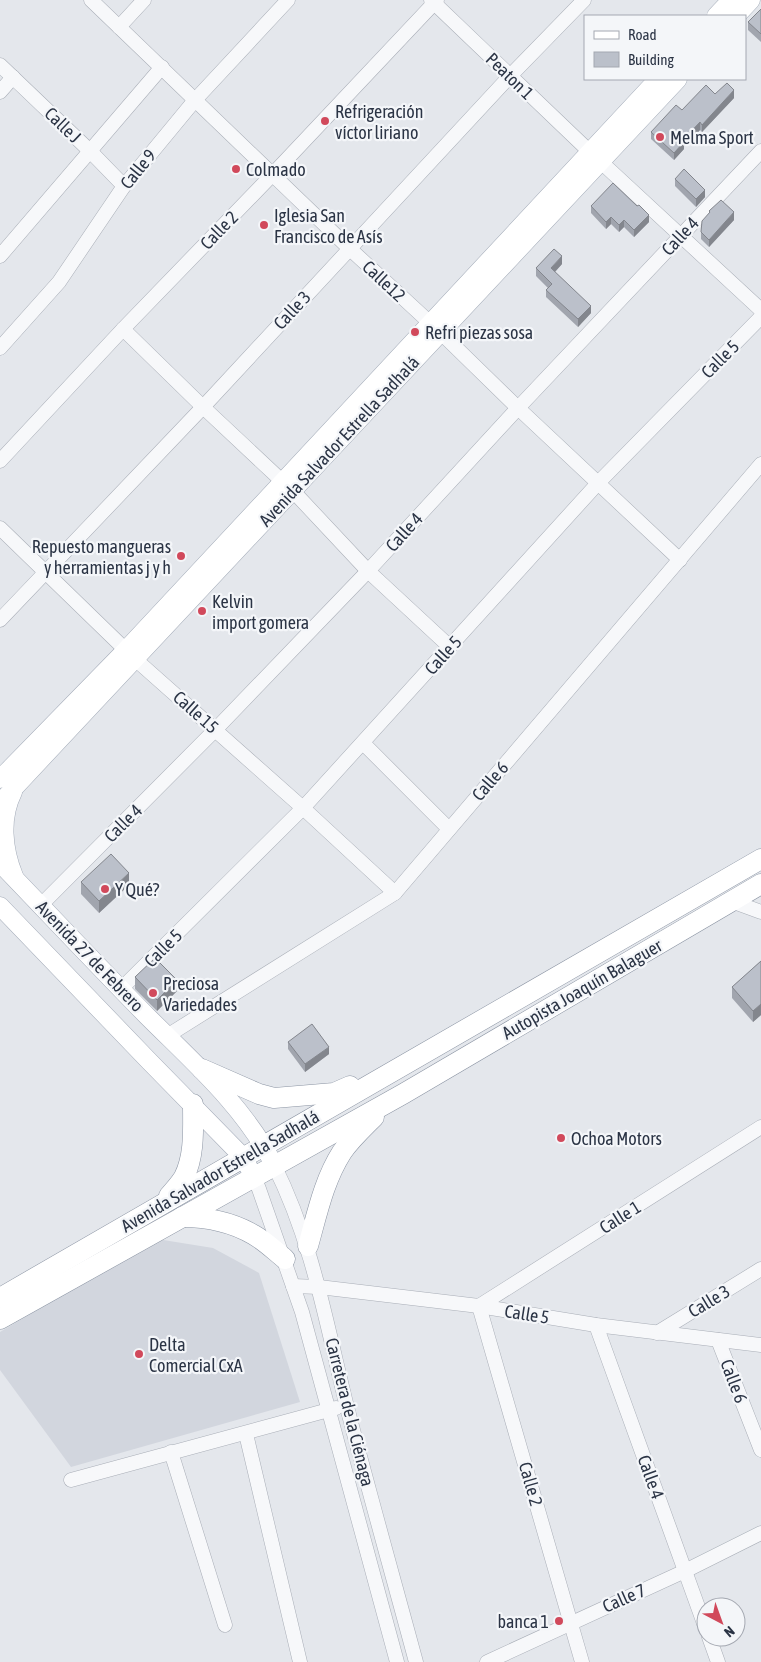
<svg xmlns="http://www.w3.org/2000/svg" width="761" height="1662" viewBox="0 0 761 1662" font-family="'Asap Condensed',sans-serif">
  <rect width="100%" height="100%" fill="#e4e7ec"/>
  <!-- built -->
  <polygon fill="#d2d6de" points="157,1239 213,1248 259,1273 300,1402 71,1467 0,1370 0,1332"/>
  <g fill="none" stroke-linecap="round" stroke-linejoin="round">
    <defs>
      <g id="minor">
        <polyline points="91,0 349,248 441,333 518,408 680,560"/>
        <polyline points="431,0 590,152"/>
        <polyline points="119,27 144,0"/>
        <polyline points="0,65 90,151 124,186"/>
        <polyline points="0,92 13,77"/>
        <polyline points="601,162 761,310"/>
        <polyline points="0,256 162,67"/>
        <polyline points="123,329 203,407 283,482"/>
        <polyline points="0,348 59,282 124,186 195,100 288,0"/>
        <polyline points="0,461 123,329 272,175 437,0"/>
        <polyline points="293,491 368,571 450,647"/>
        <polyline points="0,528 135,659 303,808 395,893"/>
        <polyline points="0,620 203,407 510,76 584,0"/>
        <polyline points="363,743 449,829"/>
        <polyline points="731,901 761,912"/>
        <polyline points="40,906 215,730 368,571 518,408 761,151"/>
        <polyline points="121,989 303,808 599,482 761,317"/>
        <polyline points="167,1036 395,893 761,464"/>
        <path d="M274,1165C313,1243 326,1323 347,1407C369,1492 393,1577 416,1662"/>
        <polyline points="254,1177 259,1189 302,1312 397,1662"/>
        <polyline points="293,1286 319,1287 479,1306 596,1325 761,1345"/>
        <polyline points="596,1325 706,1629"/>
        <polyline points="657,1333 761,1269"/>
        <polyline points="718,1340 761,1450"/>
        <polyline points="246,1434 300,1662"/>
        <polyline points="171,1452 225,1625"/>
        <polyline points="71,1480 336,1408"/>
        <polyline points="709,1637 718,1662"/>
        <polyline points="487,1662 685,1571 761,1533"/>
        <polyline points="582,1662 479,1306 761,1127"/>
      </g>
      <g id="major">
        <polyline points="716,16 731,0"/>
        <polyline points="736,16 751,0"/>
        <polyline points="0,779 126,650 658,79"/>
        <path d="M13,792C0,818 3,849 14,876"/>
        <polyline points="0,803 678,79"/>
        <path d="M0,863C49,914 97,965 147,1016C193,1062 244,1106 274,1165"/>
        <polyline points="0,906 149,1061 243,1157 249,1168"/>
      </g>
      <g id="highway">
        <polyline points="202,1069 259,1094 274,1098 334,1093 350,1086"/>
        <path d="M169,1196C174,1190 180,1184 184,1177C195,1155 193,1128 193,1104"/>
        <path d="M182,1217C207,1217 232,1222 254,1235C265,1241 275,1251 285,1259"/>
        <path d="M308,1246C317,1214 324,1180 342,1152C351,1139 363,1128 374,1117"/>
        <polyline points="0,1298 761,859"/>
        <polyline points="0,1319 403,1094 761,884"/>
      </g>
    </defs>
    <!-- minor casing -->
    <use href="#minor" stroke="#a9aeb7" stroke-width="15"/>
    <!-- major casing -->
    <use href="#major" stroke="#a3abb8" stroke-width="19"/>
    <!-- highway casing -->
    <use href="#highway" stroke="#8b94a3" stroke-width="21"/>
    <!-- minor -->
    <use href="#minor" stroke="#f7f8fa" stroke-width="14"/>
    <!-- major -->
    <use href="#major" stroke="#fff" stroke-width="18"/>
    <!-- highway -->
    <use href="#highway" stroke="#fff" stroke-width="20"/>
  </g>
  <!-- wall -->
  <g fill="#a1a5ae">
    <polygon points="761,9 761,42 748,30 748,22"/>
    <polygon points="715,94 734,98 702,132 700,130 684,146 684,149 674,160 651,139 651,132 682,110"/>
    <polygon points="675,179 705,197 696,207 675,186"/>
    <polygon points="591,206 649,222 634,237 624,227 619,232 611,224 606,229 591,213"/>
    <polygon points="709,211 734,220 709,247 701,239 701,232 709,214"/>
    <polygon points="562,264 555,272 591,313 578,327 546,297 546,290 548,288 536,276 536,268"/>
    <polygon points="81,882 129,885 99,913 81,894"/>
    <polygon points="761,961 761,1015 753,1022 732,998 732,987"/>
    <polygon points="135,977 177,991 157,1011 135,989"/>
    <polygon points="288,1042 329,1054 305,1072 288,1049"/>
  </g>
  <!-- shaded-wall -->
  <g fill="#83868d">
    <polygon points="734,90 734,98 702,132 702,125"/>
    <polygon points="700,122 700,130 684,146 684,149 674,160 674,153 683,140"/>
    <polygon points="705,190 705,197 696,207 696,199"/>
    <polygon points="734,212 734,220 709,247 709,240"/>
    <polygon points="649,215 649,222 634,237 634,230"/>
    <polygon points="611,217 611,224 606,229 606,222"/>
    <polygon points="624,220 624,227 619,232 619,225"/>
    <polygon points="562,256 562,264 551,276 551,268"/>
    <polygon points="591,306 591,313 578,327 578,319"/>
    <polygon points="129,873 129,885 99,913 99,901"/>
    <polygon points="177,980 177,991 157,1011 157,1000"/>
    <polygon points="761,1004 761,1015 753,1022 753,1011"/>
    <polygon points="329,1047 329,1054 305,1072 305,1064"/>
  </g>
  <!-- building -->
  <g fill="#bbc0ca" stroke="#83868d">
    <polygon points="761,9 761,34 748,22"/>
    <polygon points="727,83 734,90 702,125 700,122 683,140 684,142 674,153 651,132 676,105 682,110 706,85 715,94"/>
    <polygon points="684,169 705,190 696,199 675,179"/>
    <polygon points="613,183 637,206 639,205 649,215 634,230 624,220 619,225 611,217 606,222 591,206"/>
    <polygon points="721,200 734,212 709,240 701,232 702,221 710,212 709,211"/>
    <polygon points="554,249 562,256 551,268 591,306 578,319 546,290 552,284 536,268"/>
    <polygon points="111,854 129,873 99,901 81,882"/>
    <polygon points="155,958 177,980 157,1000 135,977"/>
    <polygon points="761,961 761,1004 753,1011 732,987"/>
    <polygon points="312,1024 329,1047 305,1064 288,1042"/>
  </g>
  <!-- markers -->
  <g fill="#d1495b" stroke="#f4f6f9" stroke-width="2">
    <circle cx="325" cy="121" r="5"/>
    <circle cx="660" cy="137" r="5"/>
    <circle cx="236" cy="169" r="5"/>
    <circle cx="264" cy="225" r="5"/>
    <circle cx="415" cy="332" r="5"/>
    <circle cx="181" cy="556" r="5"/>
    <circle cx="202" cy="611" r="5"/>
    <circle cx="105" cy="889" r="5"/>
    <circle cx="153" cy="993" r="5"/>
    <circle cx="561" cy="1138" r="5"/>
    <circle cx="139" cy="1354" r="5"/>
    <circle cx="559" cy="1621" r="5"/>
  </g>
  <g text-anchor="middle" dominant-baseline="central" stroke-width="4.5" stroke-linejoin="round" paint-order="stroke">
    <!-- street labels -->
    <g font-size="18" fill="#2b3445" stroke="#f4f6f9">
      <text transform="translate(510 76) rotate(44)">Peaton 1</text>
      <text transform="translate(63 125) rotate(44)">Calle J</text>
      <text transform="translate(138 169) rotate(-51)">Calle 9</text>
      <text transform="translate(219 230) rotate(-46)">Calle 2</text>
      <text transform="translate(680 236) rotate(-47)">Calle 4</text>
      <text transform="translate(384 281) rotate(43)">Calle12</text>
      <text transform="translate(292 310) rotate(-47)">Calle 3</text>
      <text transform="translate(720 359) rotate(-45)">Calle 5</text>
      <text transform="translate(339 441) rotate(-47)">Avenida Salvador Estrella Sadhalá</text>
      <text transform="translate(404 532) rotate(-48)">Calle 4</text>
      <text transform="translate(443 655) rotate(-48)">Calle 5</text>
      <text transform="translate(196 712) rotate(42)">Calle 15</text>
      <text transform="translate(490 781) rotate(-49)">Calle 6</text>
      <text transform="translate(123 823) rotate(-45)">Calle 4</text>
      <text transform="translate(163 948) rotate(-45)">Calle 5</text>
      <text transform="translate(90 956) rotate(46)">Avenida 27 de Febrero</text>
      <text transform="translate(582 989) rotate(-30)">Autopista Joaquín Balaguer</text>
      <text transform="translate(220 1171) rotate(-30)">Avenida Salvador Estrella Sadhalá</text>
      <text transform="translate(620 1217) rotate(-32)">Calle 1</text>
      <text transform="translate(709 1301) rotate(-31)">Calle 3</text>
      <text transform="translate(527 1314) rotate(9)">Calle 5</text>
      <text transform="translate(734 1381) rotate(69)">Calle 6</text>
      <text transform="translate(350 1412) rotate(76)">Carretera de la Ciénaga</text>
      <text transform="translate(651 1477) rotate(70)">Calle 4</text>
      <text transform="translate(531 1484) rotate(74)">Calle 2</text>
      <text transform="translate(624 1598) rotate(-24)">Calle 7</text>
    </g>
    <!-- poi labels -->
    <g font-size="18" fill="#2b3445" stroke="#f4f6f9" text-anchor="start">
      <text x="335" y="111">Refrigeración<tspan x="335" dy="21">víctor liriano</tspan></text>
      <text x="670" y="137">Melma Sport</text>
      <text x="246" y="169">Colmado</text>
      <text x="274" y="215">Iglesia San<tspan x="274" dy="21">Francisco de Asís</tspan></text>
      <text x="425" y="332">Refri piezas sosa</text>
      <text x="171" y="546" text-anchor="end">Repuesto mangueras<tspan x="171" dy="21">y herramientas j y h</tspan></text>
      <text x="212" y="601">Kelvin<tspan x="212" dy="21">import gomera</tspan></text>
      <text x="115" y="889">Y Qué?</text>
      <text x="163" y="983">Preciosa<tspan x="163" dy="21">Variedades</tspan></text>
      <text x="571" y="1138">Ochoa Motors</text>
      <text x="149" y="1344">Delta<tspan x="149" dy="21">Comercial CxA</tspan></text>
      <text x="549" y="1621" text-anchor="end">banca 1</text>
    </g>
  </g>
  <!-- legend -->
  <rect x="584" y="15" width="162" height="65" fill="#f4f6f9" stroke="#a4a8b1"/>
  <rect x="594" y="31" width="25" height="8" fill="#ffffff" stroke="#a4a8b1"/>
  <text x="628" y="40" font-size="15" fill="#2b3445">Road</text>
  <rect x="594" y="52" width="25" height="15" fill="#bbc0ca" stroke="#a4a8b1"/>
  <text x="628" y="65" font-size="15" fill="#2b3445">Building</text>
  <!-- north arrow -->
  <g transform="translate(721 1622) rotate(139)"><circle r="24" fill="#f4f6f9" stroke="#a4a8b1"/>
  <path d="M0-4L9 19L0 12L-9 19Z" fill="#d1495b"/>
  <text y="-8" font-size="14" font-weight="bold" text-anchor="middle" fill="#2b3445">N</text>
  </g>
</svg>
